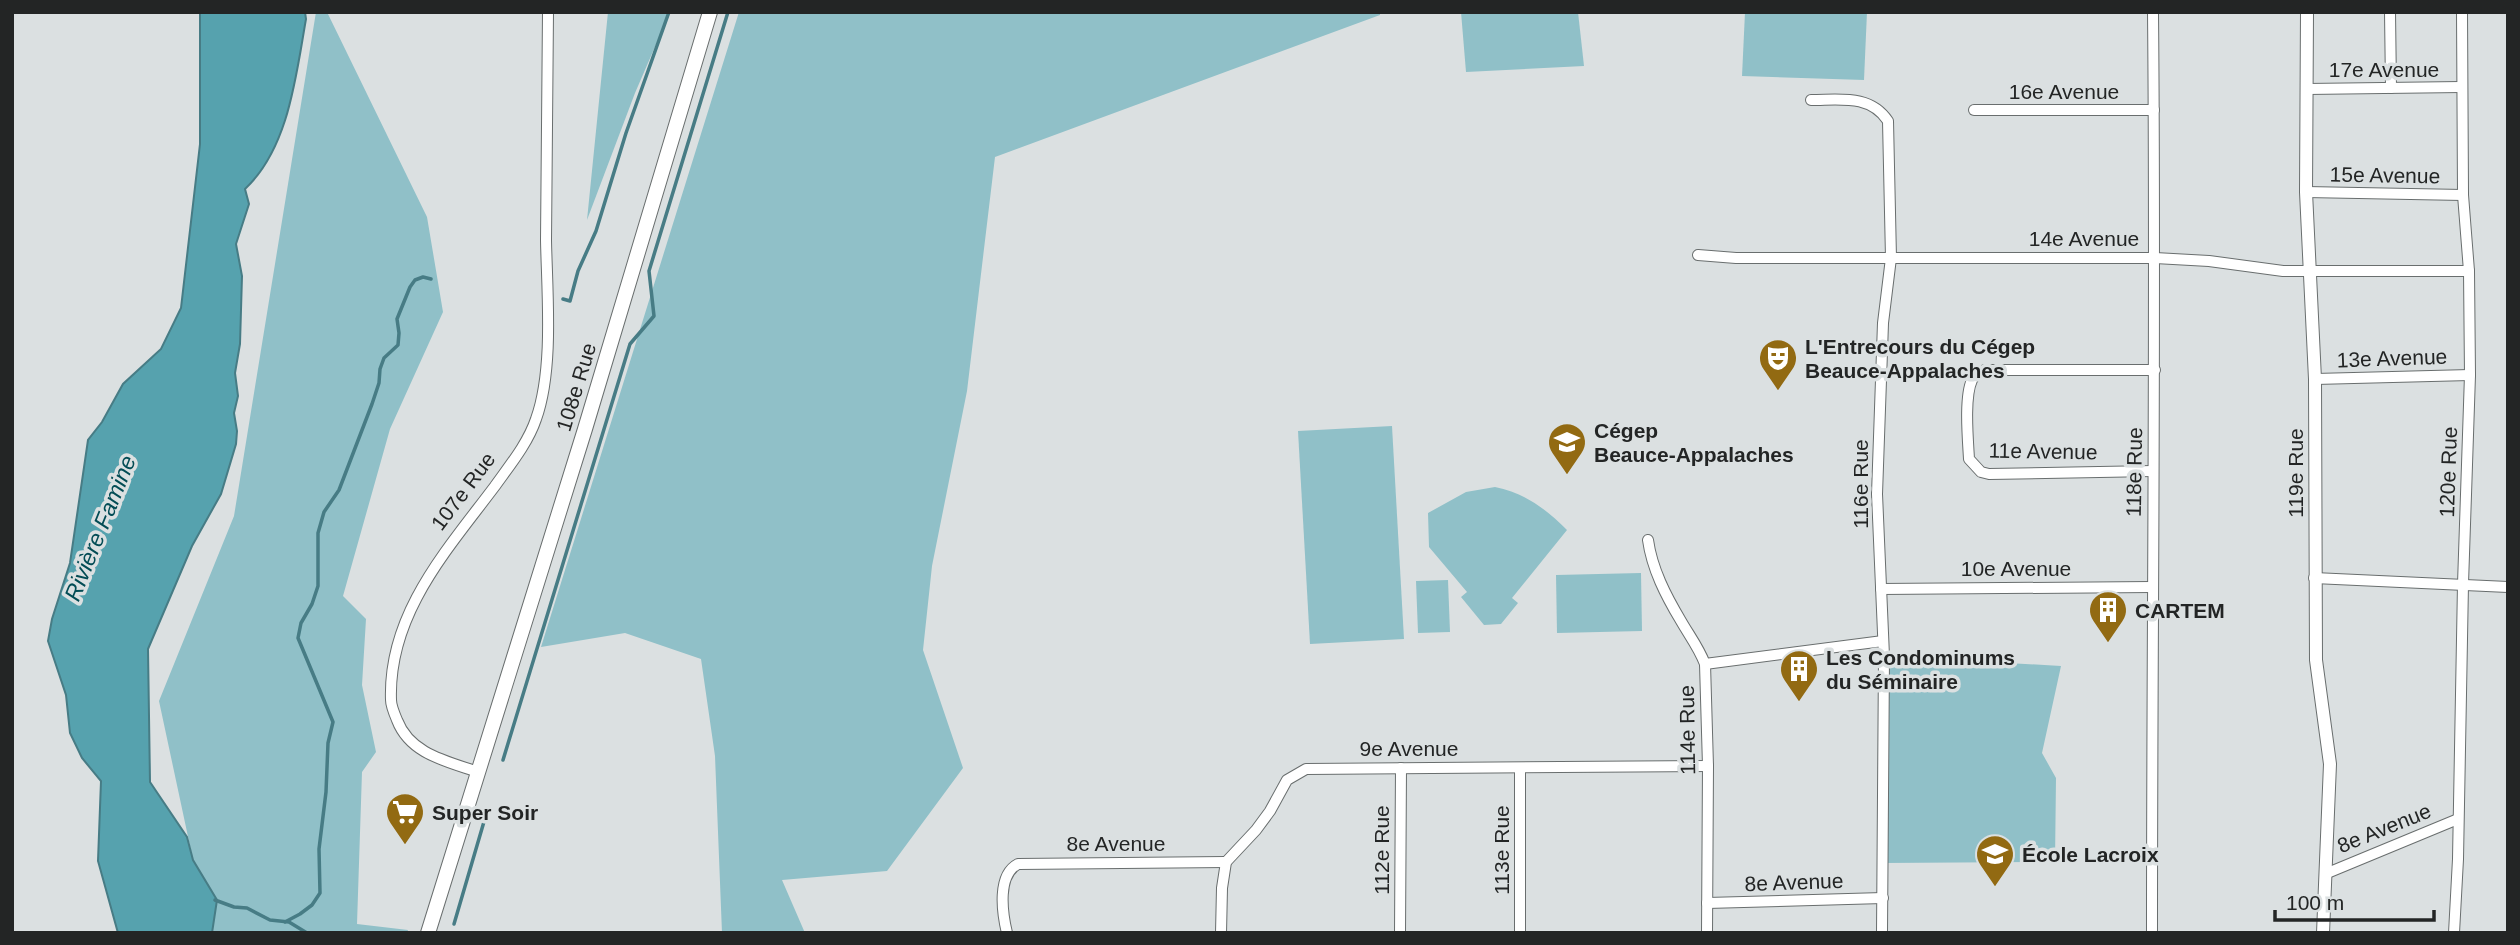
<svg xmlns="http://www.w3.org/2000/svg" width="2520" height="945" viewBox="0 0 2520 945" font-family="Arial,sans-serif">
  <rect width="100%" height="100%" fill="#dbe0e1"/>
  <!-- green -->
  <g fill="#90c0c8">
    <polygon points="316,12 327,12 427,217 443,312 390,429 343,596 366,619 362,685 376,752 362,772 357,924 408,930 407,933 212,933 217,900 193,860 159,701 234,516"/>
    <polygon points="608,12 670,12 635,93 587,220"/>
    <polygon points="739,12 1380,12 1380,15 995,157 967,391 932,566 923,650 963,768 887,871 782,880 805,933 722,933 715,756 701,659 625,633 541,647"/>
    <polygon points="1461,12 1578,12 1584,66 1466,72"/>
    <polygon points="1745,12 1867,12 1864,80 1742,76"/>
    <polygon points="1392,426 1404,639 1310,644 1298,431"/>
    <path d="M1495,487C1525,493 1546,509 1567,530L1512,598L1518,603L1501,624L1484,625L1461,597L1467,592L1429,547L1428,513L1466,492Z"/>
    <polygon points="1641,573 1642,631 1557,633 1556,575"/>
    <polygon points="1448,580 1450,632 1418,633 1416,581"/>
    <polygon points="1884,656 2061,666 2042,753 2056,778 2055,862 1883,863"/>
  </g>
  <!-- water -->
  <path fill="#56a2ae" stroke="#477c85" stroke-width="2" d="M200,12H305L306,19C296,75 289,148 245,189L249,204L236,244L242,276L240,344L235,373L238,396L234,413L237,431L236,444L221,494L192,546L148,649L150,782L187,837L193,860L217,900L212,933H118L98,861L101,781L82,758L70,733L66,695L48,641L52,619L70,563L88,440L102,422L123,384L161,349L181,308L200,144Z"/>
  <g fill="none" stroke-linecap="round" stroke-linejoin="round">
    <!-- stream -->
    <g stroke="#477c85" stroke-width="3.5">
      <polyline points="563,299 570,301 578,271 596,231 626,133 669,12"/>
      <polyline points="503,760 630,344 654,316 649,271 728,12"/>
      <polyline points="215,900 234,907 247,908 270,920 289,922 307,933"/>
      <polyline points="285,922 300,914 312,905 320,893 319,849 326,792 328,743 333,722 298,638 301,623 312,604 318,586 318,533 324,512 339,490 372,404 379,383 380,369 384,358 398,345 399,333 397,319 410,287 415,280 423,277 431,279"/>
      <polyline points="454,924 488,808"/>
    </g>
    <defs>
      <g id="minor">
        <polyline points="2390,12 2391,88"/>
        <polyline points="2307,89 2461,87"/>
        <path d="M1811,100C1840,100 1870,94 1888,121L1891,258L1883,323L1877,494L1884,656L1882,933"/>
        <polyline points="1974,110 2154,110"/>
        <polyline points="2306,192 2463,195"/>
        <polyline points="1698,255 1736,258 2155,258 2209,261 2283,271 2469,271"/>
        <polyline points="2315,379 2470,375"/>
        <path d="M2153,471L1989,474L1981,472L1969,459C1968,440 1964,397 1972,380C1975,374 1979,372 1985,370H2155"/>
        <path d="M1648,540C1652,569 1666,596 1681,621C1689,635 1699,648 1705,664L1708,766L1707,933"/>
        <polyline points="2314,578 2508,587"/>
        <polyline points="1881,589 2152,587"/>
        <polyline points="1705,664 1883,641"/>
        <path d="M478,772C446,761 410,754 397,720C394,713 391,706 391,700C388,614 447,550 495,486C510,465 528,443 536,419C554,369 547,293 546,240C546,164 548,88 548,12"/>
        <polyline points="2325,874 2458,819"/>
        <polyline points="1707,903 1883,898"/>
        <path d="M1007,933C1002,912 997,875 1018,864L1226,862"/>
        <polyline points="1221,933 1222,888 1226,862 1256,830 1270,811 1287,780 1306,769 1708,766"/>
        <polyline points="1400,933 1401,768"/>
        <polyline points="1520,933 1520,768"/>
        <path d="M2152,933C2152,626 2156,319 2153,12"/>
        <polyline points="2454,933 2458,859 2463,584 2470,375 2469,271 2463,195 2462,12"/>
      </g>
      <polyline id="tertiary" points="2307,12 2306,192 2315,379 2316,660 2330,764 2323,933"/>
      <polyline id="secondary" points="428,933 585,429 710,12"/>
    </defs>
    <!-- minor casing -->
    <use href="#minor" stroke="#696e6e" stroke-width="12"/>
    <!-- tertiary casing -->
    <use href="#tertiary" stroke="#696e6e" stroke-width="14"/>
    <!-- secondary casing -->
    <use href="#secondary" stroke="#696e6e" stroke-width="16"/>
    <!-- minor -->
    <use href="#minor" stroke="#fff" stroke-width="10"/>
    <!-- tertiary -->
    <use href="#tertiary" stroke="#fff" stroke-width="12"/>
    <!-- secondary -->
    <use href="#secondary" stroke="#fff" stroke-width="14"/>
  </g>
  <!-- icons -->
  <defs>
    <symbol id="theatre-pin" viewBox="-11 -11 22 30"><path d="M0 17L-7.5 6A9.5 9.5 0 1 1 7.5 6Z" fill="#926a12" stroke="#dbe0e1"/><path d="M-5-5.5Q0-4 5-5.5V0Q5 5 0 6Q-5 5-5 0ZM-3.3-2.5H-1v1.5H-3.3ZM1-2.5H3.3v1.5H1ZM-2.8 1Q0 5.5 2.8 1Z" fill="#fff"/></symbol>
    <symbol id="university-pin" viewBox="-11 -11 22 30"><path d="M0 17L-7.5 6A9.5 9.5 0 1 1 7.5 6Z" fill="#926a12" stroke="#dbe0e1"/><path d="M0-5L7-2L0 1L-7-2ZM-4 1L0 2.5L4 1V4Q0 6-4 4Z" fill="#fff"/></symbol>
    <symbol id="building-pin" viewBox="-11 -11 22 30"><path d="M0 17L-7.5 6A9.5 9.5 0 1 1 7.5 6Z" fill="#926a12" stroke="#dbe0e1"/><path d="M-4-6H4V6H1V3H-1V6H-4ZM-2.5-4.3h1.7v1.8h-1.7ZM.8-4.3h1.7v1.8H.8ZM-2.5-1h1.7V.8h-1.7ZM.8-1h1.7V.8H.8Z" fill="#fff"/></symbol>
    <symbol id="supermarket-pin" viewBox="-11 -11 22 30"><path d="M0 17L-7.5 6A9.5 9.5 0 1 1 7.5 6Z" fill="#926a12" stroke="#dbe0e1"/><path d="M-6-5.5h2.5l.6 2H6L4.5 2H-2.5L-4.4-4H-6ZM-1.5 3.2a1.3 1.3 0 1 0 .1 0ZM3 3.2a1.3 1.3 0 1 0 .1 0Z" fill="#fff"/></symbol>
    <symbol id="school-pin" viewBox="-11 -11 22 30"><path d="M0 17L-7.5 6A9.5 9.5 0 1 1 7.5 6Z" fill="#926a12" stroke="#dbe0e1"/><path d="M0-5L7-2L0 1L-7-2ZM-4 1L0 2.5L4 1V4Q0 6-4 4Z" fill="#fff"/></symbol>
  </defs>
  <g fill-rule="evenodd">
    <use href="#theatre-pin" x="1756" y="336" width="44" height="60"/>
    <use href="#university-pin" x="1545" y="420" width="44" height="60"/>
    <use href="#building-pin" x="2086" y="588" width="44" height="60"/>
    <use href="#building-pin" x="1777" y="647" width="44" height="60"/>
    <use href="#supermarket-pin" x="383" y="790" width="44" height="60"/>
    <use href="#school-pin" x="1973" y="832" width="44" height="60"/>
  </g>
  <g text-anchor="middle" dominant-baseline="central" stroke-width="7" stroke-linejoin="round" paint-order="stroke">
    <!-- street labels -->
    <g font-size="21" fill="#232525" stroke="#dbe0e1">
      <text x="2384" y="69">17e Avenue</text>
      <text x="2064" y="91">16e Avenue</text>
      <text transform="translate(2385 175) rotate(1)">15e Avenue</text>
      <text x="2084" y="238">14e Avenue</text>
      <text transform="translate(2392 358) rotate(-2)">13e Avenue</text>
      <text transform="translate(576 387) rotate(-73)">108e Rue</text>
      <text transform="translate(2043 451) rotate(1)">11e Avenue</text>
      <text transform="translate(2134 472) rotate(-89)">118e Rue</text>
      <text transform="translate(2448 472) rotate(-88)">120e Rue</text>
      <text transform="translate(2295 473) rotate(-90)">119e Rue</text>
      <text transform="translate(1860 484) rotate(-90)">116e Rue</text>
      <text transform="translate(463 491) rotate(-53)">107e Rue</text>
      <text x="2016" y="568">10e Avenue</text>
      <text transform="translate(1687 730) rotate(-91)">114e Rue</text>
      <text x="1409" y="748">9e Avenue</text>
      <text transform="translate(2384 828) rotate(-22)">8e Avenue</text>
      <text x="1116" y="843">8e Avenue</text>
      <text transform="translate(1381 850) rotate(-90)">112e Rue</text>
      <text transform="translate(1501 850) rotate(-90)">113e Rue</text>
      <text transform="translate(1794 882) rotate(-2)">8e Avenue</text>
    </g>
    <!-- poi labels -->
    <g font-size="21" font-weight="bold" fill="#232525" stroke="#dbe0e1" text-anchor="start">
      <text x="1805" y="346">L'Entrecours du Cégep<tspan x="1805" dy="24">Beauce-Appalaches</tspan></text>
      <text x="1594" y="430">Cégep<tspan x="1594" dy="24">Beauce-Appalaches</tspan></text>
      <text x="2135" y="610">CARTEM</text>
      <text x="1826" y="657">Les Condominums<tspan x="1826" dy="24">du Séminaire</tspan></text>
      <text x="432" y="812">Super Soir</text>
      <text x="2022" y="854">École Lacroix</text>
    </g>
    <!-- water labels -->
    <g font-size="23" font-style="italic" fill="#034c55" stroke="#dbe0e1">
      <text transform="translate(100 528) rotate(-68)">Rivière Famine</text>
    </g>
  </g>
  <!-- border -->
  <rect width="2520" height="945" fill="none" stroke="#232525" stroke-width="28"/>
  <!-- scale -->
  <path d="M2275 910v10h159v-10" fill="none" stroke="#232525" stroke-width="3.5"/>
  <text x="2286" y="910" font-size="21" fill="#232525" stroke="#dbe0e1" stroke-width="5" paint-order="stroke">100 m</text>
</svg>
